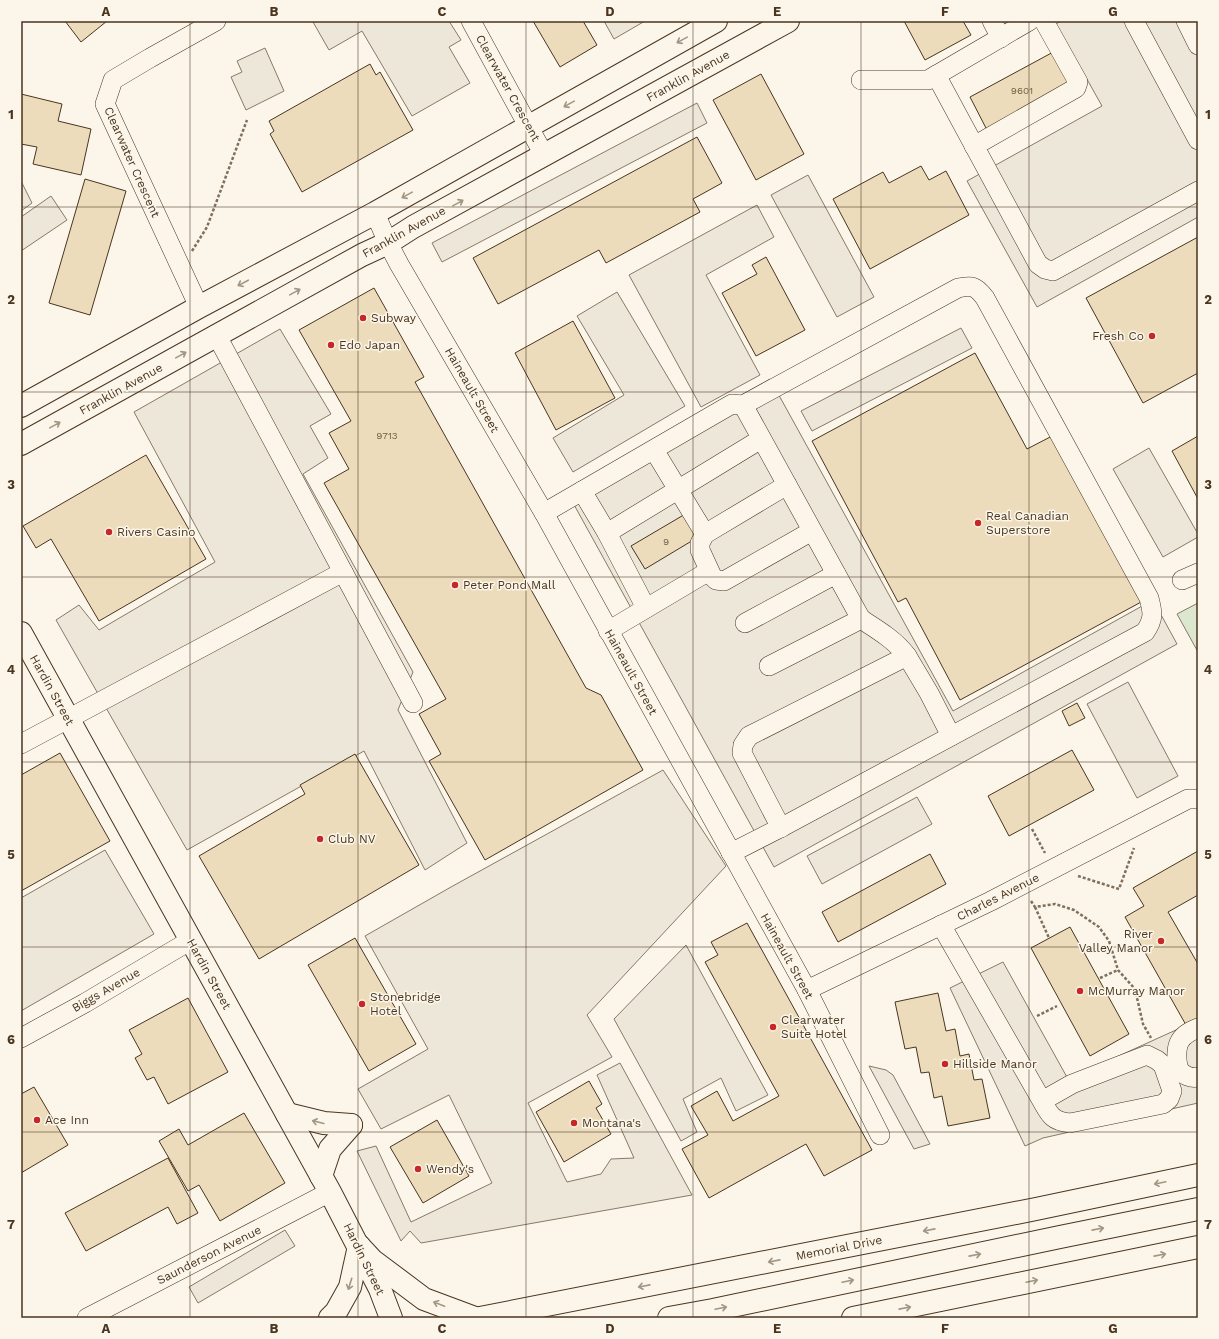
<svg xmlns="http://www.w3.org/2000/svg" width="1219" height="1339" viewBox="0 0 1219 1339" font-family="'Work Sans',sans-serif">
  <rect width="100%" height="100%" fill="#fbf6e9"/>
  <!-- green -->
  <polygon fill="#dce7d0" stroke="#887966" points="1198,603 1198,652 1177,614"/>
  <!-- parking -->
  <g fill="#ede7d9" stroke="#887966">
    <polygon points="315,21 449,21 461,40 449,47 470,83 412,116 362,31 329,50 313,22"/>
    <polygon points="604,21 645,21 614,39"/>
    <polygon points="1061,21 1198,21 1198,217 1037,307 967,181 1102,106 1056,24"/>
    <polygon points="265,48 284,91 246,110 231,77 242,72 237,61"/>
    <polygon points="697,103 707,123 442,262 432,243"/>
    <polygon points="808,175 874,297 837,317 771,195"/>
    <polygon points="21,181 32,203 21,211"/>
    <polygon points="51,196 67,220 21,251 21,217"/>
    <polygon points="757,205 774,237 706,275 760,375 701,407 629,275"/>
    <polygon points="617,292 685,406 573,472 553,438 624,395 577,316"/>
    <polygon points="961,328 972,348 812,431 801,411"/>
    <polygon points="280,329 331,414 310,426 328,458 303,474 413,672 398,710 467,843 425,870 364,751 187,850 56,620 79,605 99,630 215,562 134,412"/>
    <polygon points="770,379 953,711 1153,600 1177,644 774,867 567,492"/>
    <polygon points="1149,448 1198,534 1198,537 1163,557 1113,469"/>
    <polygon points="1128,682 1178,776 1137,798 1087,704"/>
    <polygon points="663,770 726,866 587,1015 612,1057 528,1103 567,1182 601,1174 611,1159 634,1158 597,1075 620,1063 692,1195 421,1243 410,1231 401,1241 357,1151 376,1146 411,1222 492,1183 449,1095 381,1129 358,1089 428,1049 365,936 451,887"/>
    <polygon points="917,797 932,824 822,884 807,856"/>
    <polygon points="105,850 154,934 21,1011 21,898"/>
    <polygon points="686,945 768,1095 736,1111 721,1078 683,1099 697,1132 681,1141 614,1019"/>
    <polygon points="1003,962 1068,1079 1198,1020 1198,1103 1043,1138 1025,1146 950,988"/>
    <polygon points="869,1066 886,1070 893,1075 930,1144 914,1149"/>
    <polygon points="285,1230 295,1246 198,1303 189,1287"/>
  </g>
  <!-- building -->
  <g fill="#ecdcbc" stroke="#4a3520">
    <polygon points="65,21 107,21 81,42"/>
    <polygon points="533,21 583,21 597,45 560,67"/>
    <polygon points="904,21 963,21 971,35 925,60"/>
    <polygon points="1057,50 1074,82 987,130 970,97"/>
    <polygon points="370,64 376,75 380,72 413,130 302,192 270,134 274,131 269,121"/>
    <polygon points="761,74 804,154 756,180 713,100"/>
    <polygon points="21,94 62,104 58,121 91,129 81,175 33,164 37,147 21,144"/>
    <polygon points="697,137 722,183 693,199 700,212 606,263 599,250 498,304 473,258"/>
    <polygon points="921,166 929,180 946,171 969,215 870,269 833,199 883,172 889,183"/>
    <polygon points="85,179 126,191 90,315 49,303"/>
    <polygon points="1198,237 1198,373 1143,403 1086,298"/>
    <polygon points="766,257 805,330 756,356 722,293 757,274 752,265"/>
    <polygon points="374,288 424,377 415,382 586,688 601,695 643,770 485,860 429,761 441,754 419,714 446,699 324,483 349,469 329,433 351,421 299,330"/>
    <polygon points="573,321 615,398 556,430 515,353"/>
    <polygon points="975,353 1027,449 1054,435 1143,601 960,700 906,598 898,602 812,441"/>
    <polygon points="1198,436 1198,499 1172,451"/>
    <polygon points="146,455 206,559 99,621 51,539 36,548 23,526"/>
    <polygon points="687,513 700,536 645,569 631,546"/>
    <polygon points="1077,703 1085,718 1069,726 1062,711"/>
    <polygon points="1072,750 1094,790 1009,836 988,796"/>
    <polygon points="60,753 110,841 21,891 21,775"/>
    <polygon points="355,754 419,865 259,959 199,856 305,794 300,785"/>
    <polygon points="1198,851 1198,895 1168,912 1198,964 1198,1019 1186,1025 1125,917 1144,906 1133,888"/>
    <polygon points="930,854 946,884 838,942 822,912"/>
    <polygon points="747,923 872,1150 824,1176 806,1144 709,1198 682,1149 708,1135 691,1106 717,1091 733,1121 779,1096 705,962 718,955 711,942"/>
    <polygon points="1070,927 1129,1034 1090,1056 1031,948"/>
    <polygon points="355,938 416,1044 369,1071 308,965"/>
    <polygon points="938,993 946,1031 955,1029 960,1056 969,1054 974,1080 982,1079 990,1118 948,1126 942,1096 934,1098 929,1072 921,1073 916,1047 905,1049 895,1002"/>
    <polygon points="188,998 228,1072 168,1104 154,1077 147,1080 135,1058 142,1054 129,1030"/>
    <polygon points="589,1081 602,1104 596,1108 611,1134 564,1162 536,1112"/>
    <polygon points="34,1087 68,1145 21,1173 21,1094"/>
    <polygon points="244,1113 285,1183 220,1221 199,1185 188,1191 159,1141 179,1129 188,1145"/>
    <polygon points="437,1120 469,1176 423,1203 390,1147"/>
    <polygon points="168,1158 198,1213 177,1224 168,1207 86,1251 65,1213"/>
  </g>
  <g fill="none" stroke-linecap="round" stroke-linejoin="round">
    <defs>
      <g id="minor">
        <polyline points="471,21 544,155"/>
        <polyline points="992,21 1001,38"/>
        <polyline points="1134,21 1198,140"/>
        <polyline points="1186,21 1198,45"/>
        <polyline points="936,75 1038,264 1045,269 1053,271 1198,191"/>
        <polyline points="861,80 928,80 1029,21"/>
        <polyline points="974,146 1076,88 1078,82 1044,21"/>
        <polyline points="375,213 388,243 399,264 544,513 807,990 880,1135"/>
        <polyline points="199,307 105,104 113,80 150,58 216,21"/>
        <polyline points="217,336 413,703"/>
        <polyline points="743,405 861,619"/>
        <polyline points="654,450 705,534"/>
        <polyline points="787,485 705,534 700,543 700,550 712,576 716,580 724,581 812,531"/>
        <polyline points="582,491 607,533 761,439"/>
        <path d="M544,513L732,404L743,405L958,288C972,285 976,286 985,298L1149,598C1153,613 1154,619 1145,632L784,826L731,853"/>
        <polyline points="607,533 646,608"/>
        <polyline points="1182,580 1198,573"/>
        <polyline points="745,623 836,574"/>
        <polyline points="608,631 709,571"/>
        <path d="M769,666L861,619C878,630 895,640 907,656"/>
        <polyline points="21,744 343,572"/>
        <polyline points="781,828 742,753 743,745 749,736 907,656 929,693 951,736"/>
        <path d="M941,925L1042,1101C1050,1115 1052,1121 1070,1123L1163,1104L1169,1099L1172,1091L1163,1065L1157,1060L1147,1055L1072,1084L1042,1101"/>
        <polyline points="807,990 991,901 1188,799 1198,799"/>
        <path d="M1198,1028C1191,1031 1184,1034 1180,1041C1176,1047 1176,1062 1179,1069C1182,1075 1192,1079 1198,1077"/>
        <polyline points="21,1038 85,1003 191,940"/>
        <polyline points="87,1318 330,1192"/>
      </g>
      <g id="major">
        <polyline points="21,406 199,307 375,213 716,21"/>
        <polyline points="21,444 362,255 388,243 413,227 788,21"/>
        <polyline points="21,633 330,1192 380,1289 391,1318"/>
        <polyline points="287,1114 324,1123 351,1125"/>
        <polyline points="321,1176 330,1149 351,1125"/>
      </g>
      <g id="highway">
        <polyline points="359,1246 372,1260 424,1299 475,1318"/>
        <polyline points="330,1318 336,1312 350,1287 359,1246"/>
        <polyline points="480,1318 1036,1209 1198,1175"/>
        <polyline points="669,1318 713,1310 1060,1237 1198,1209"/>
        <polyline points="853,1318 1198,1247"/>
      </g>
    </defs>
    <!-- minor casing -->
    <use href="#minor" stroke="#4a3520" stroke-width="20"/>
    <!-- major casing -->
    <use href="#major" stroke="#4a3520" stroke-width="24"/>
    <!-- highway casing -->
    <use href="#highway" stroke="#4a3520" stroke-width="24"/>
    <!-- path -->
    <g stroke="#7f6f5c" stroke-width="2.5" stroke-dasharray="3 2" stroke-linecap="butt">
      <polyline points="192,251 207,227 247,120"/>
      <polyline points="1032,829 1045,853"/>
      <polyline points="1078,876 1119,889 1134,848"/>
      <polyline points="1031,901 1035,907 1055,904 1074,910 1099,927 1109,941 1118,970 1135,989 1143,1024 1151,1038"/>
      <polyline points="1035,907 1049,938"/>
      <polyline points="1100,978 1118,970"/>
      <polyline points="1037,1016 1057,1006"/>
    </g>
    <!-- minor -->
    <use href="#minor" stroke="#fbf6e9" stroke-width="19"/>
    <!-- major -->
    <use href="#major" stroke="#fbf6e9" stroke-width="22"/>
    <!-- highway -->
    <use href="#highway" stroke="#fbf6e9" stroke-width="22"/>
  </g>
  <!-- one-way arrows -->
  <defs><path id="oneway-shaft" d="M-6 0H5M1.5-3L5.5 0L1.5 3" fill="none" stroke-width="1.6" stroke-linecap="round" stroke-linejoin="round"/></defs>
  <g stroke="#a29684">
    <use href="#oneway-shaft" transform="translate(682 40) rotate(151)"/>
    <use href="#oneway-shaft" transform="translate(569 104) rotate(151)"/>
    <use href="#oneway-shaft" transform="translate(407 195) rotate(151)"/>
    <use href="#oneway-shaft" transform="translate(458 203) rotate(-29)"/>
    <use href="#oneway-shaft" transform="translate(243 283) rotate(152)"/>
    <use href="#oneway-shaft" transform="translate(295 292) rotate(-29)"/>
    <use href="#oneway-shaft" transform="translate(181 355) rotate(-29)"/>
    <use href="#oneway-shaft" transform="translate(55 425) rotate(-29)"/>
    <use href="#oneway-shaft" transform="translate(318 1122) rotate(-166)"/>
    <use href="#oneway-shaft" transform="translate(1160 1183) rotate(168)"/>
    <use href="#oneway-shaft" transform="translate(1098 1229) rotate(-11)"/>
    <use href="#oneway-shaft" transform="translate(929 1230) rotate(169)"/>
    <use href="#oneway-shaft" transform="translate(975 1255) rotate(-11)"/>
    <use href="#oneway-shaft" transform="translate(1160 1255) rotate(-11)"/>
    <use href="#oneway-shaft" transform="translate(774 1261) rotate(169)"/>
    <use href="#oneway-shaft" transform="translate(848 1281) rotate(-12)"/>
    <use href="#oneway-shaft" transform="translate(1032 1281) rotate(-12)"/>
    <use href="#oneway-shaft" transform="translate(350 1284) rotate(107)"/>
    <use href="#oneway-shaft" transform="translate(644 1286) rotate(169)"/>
    <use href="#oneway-shaft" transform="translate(439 1304) rotate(-159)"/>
    <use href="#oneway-shaft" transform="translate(721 1308) rotate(-12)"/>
    <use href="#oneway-shaft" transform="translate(905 1308) rotate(-11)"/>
  </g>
  <!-- grid -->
  <path fill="none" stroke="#4a3520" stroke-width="1" stroke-opacity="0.55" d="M190,21V1318M358,21V1318M526,21V1318M693,21V1318M861,21V1318M1029,21V1318M21,207H1198M21,392H1198M21,577H1198M21,762H1198M21,947H1198M21,1132H1198"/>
  <!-- markers -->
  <g fill="#c62828" stroke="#fbf6e9" stroke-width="1.5">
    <circle cx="363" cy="318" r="4"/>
    <circle cx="1152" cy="336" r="4"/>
    <circle cx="331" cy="345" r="4"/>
    <circle cx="978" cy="523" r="4"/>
    <circle cx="109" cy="532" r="4"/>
    <circle cx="455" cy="585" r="4"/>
    <circle cx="320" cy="839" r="4"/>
    <circle cx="1161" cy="941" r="4"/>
    <circle cx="1080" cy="991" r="4"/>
    <circle cx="362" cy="1004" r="4"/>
    <circle cx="773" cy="1027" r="4"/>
    <circle cx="945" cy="1064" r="4"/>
    <circle cx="37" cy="1120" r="4"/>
    <circle cx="574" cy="1123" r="4"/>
    <circle cx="418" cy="1169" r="4"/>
  </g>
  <g text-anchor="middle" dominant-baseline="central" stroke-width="3" stroke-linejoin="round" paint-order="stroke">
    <!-- number labels -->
    <g font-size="10" fill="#725f47">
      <text x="1022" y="90">9601</text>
      <text x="387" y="435">9713</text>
      <text x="666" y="541">9</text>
    </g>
    <!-- street labels -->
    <g font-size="12" fill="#4a3520" stroke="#fbf6e9">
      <text transform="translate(688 76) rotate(-29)">Franklin Avenue</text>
      <text transform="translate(508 88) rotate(61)">Clearwater Crescent</text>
      <text transform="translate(132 162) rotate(66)">Clearwater Crescent</text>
      <text transform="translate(404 232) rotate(-29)">Franklin Avenue</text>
      <text transform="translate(121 389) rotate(-29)">Franklin Avenue</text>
      <text transform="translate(472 390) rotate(60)">Haineault Street</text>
      <text transform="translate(631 672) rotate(61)">Haineault Street</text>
      <text transform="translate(52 690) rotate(61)">Hardin Street</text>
      <text transform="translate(998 897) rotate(-27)">Charles Avenue</text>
      <text transform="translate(787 956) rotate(61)">Haineault Street</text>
      <text transform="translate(209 974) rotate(61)">Hardin Street</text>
      <text transform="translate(106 990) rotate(-30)">Biggs Avenue</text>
      <text transform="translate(839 1248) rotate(-11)">Memorial Drive</text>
      <text transform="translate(209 1255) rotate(-27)">Saunderson Avenue</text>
      <text transform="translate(364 1259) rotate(64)">Hardin Street</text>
    </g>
    <!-- poi labels -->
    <g font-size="12" fill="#4a3520" stroke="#fbf6e9" text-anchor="start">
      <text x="371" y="318">Subway</text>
      <text x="1144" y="336" text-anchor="end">Fresh Co</text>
      <text x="339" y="345">Edo Japan</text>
      <text x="986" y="516">Real Canadian<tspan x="986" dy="14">Superstore</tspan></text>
      <text x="117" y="532">Rivers Casino</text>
      <text x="463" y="585">Peter Pond Mall</text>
      <text x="328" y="839">Club NV</text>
      <text x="1153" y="934" text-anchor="end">River<tspan x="1153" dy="14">Valley Manor</tspan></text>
      <text x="1088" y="991">McMurray Manor</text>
      <text x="370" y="997">Stonebridge<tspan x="370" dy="14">Hotel</tspan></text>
      <text x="781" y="1020">Clearwater<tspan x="781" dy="14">Suite Hotel</tspan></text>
      <text x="953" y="1064">Hillside Manor</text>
      <text x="45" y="1120">Ace Inn</text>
      <text x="582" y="1123">Montana's</text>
      <text x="426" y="1169">Wendy's</text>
    </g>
  </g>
  <!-- border -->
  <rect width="1219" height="1339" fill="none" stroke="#fbf6e9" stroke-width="44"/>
  <rect x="22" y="22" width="1175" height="1295" fill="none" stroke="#4a3520" stroke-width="1.5"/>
  <g font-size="13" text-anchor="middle" font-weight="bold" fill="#4a3520">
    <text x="106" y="16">A</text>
    <text x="274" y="16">B</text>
    <text x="442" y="16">C</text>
    <text x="610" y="16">D</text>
    <text x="777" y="16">E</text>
    <text x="945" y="16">F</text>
    <text x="1113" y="16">G</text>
    <text x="11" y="119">1</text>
    <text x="1208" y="119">1</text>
    <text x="11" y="304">2</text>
    <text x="1208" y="304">2</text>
    <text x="11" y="489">3</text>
    <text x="1208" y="489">3</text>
    <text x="11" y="674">4</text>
    <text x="1208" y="674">4</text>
    <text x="11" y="859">5</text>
    <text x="1208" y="859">5</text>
    <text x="11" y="1044">6</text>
    <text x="1208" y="1044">6</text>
    <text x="11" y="1229">7</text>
    <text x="1208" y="1229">7</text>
    <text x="106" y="1333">A</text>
    <text x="274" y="1333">B</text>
    <text x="442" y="1333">C</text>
    <text x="610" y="1333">D</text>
    <text x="777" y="1333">E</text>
    <text x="945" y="1333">F</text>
    <text x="1113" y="1333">G</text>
  </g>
</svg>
